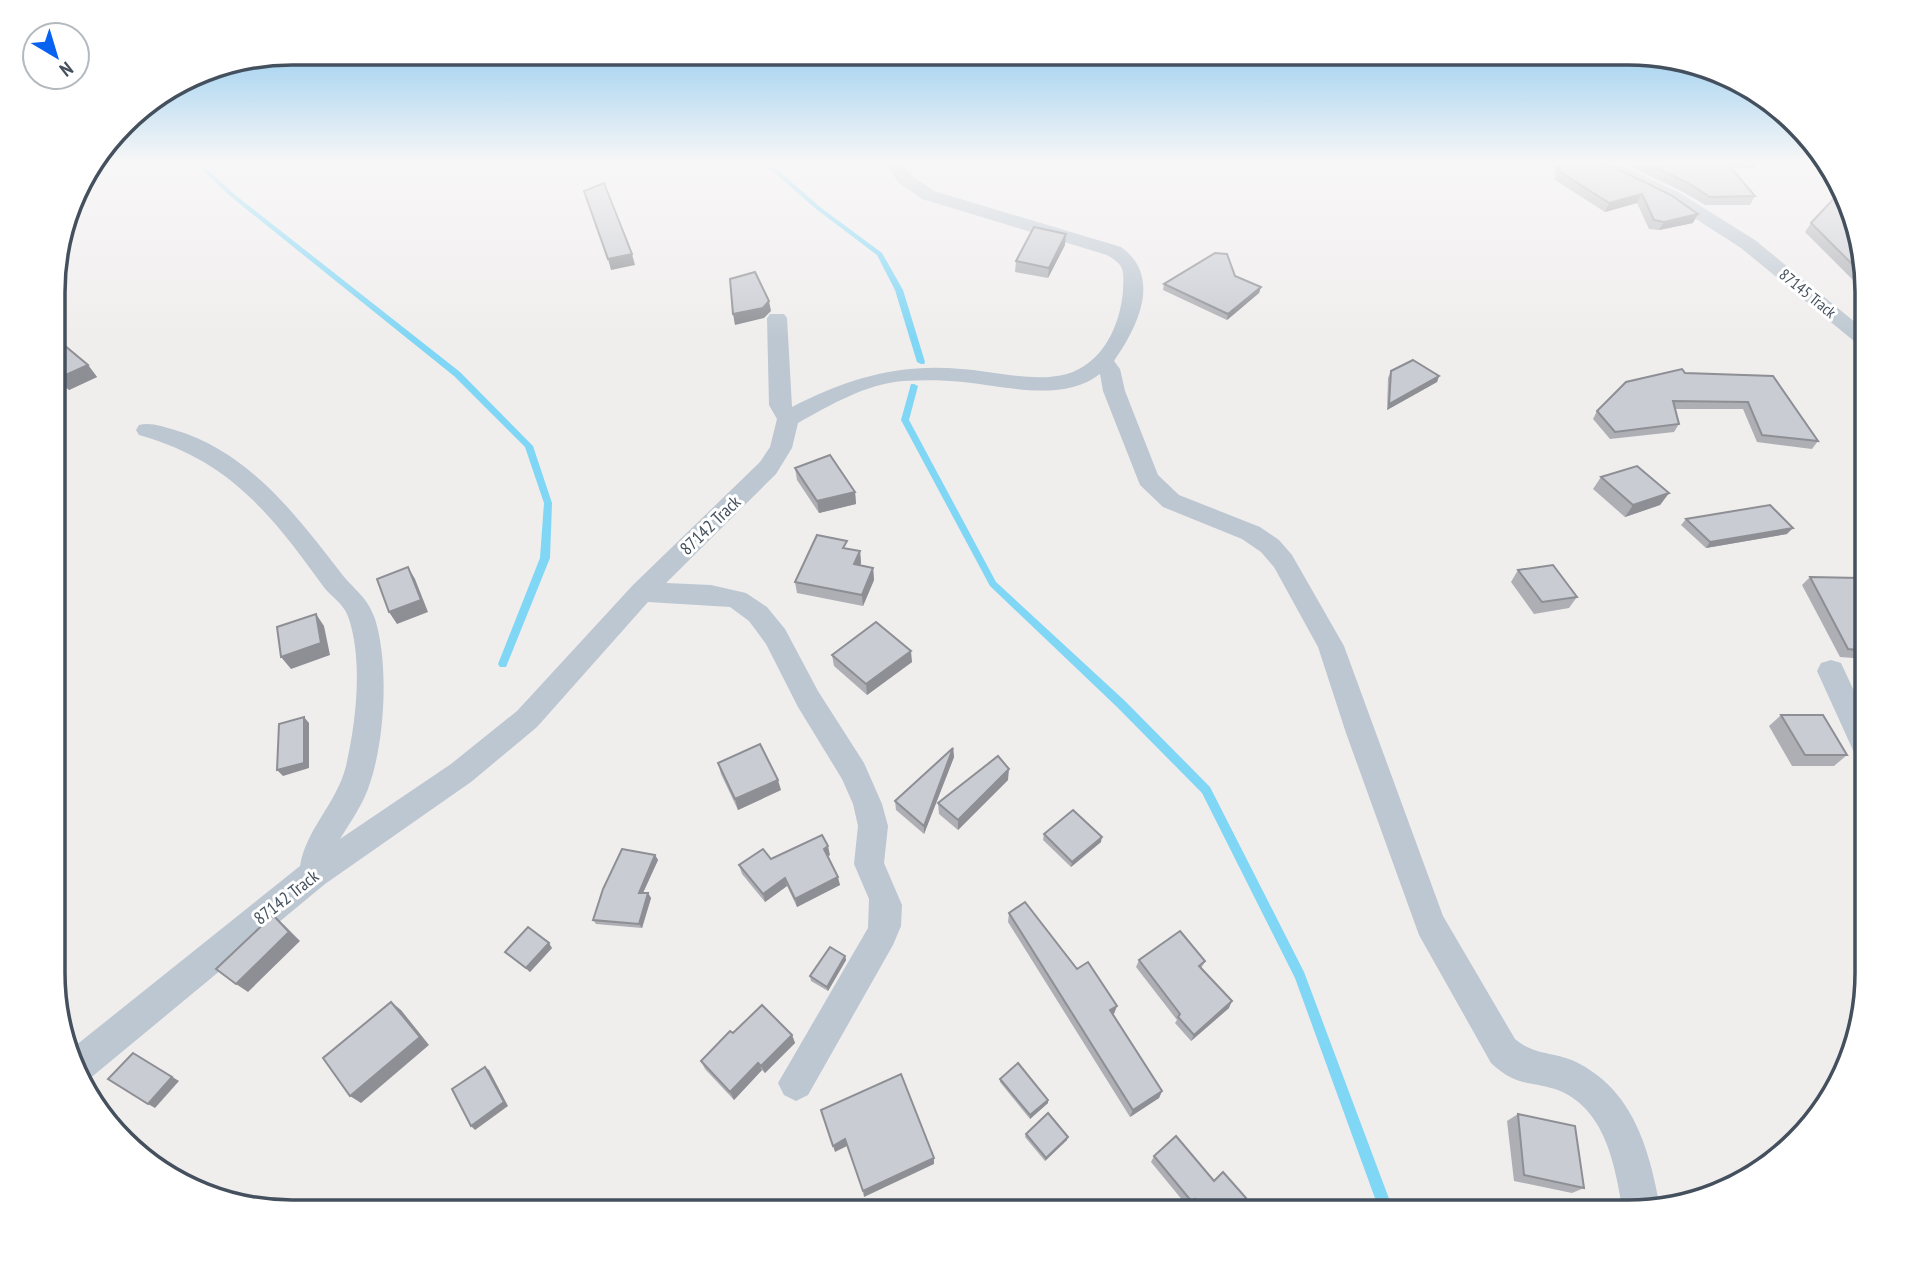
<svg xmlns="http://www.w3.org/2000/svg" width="1920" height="1265" viewBox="0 0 1920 1265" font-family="'PT Sans Narrow',sans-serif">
  <rect width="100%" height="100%" fill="#f0eded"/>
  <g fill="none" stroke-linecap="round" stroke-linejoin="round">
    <!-- stream -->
    <g fill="#7fd6f5" fill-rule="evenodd">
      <polygon points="194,162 200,162 234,194 460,372 533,446 552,503 550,558 506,667 500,667 498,664 540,558 544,503 525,447 454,376 230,196"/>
      <polygon points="762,162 769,162 820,207 882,253 903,290 925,362 924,364 921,364 917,362 895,290 877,255 816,209"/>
      <polygon points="911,384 914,384 918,386 909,420 996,582 1125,701 1210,787 1304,972 1394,1212 1380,1212 1295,978 1202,793 1117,707 990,586 901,420"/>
    </g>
    <!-- street -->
    <g fill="#bcc7d1" fill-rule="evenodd">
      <path d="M884,162H901L911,175L934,191L1121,247C1163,277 1137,328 1114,361L1120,369L1125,391L1158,475L1179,495L1260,527L1279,540L1292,555L1344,646L1443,916L1515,1039C1536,1056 1550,1051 1574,1061C1633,1089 1649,1148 1660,1207L1643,1212H1623C1615,1166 1606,1107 1555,1089C1526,1080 1517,1087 1491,1063L1419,935L1346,733L1318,647L1274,567L1261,552L1242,539L1163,507L1140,485L1103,391L1100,374C1063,403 1005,386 963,382C943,380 923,380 903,381C866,384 830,405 798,423L792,448L776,474L666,583L711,585L746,593L767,607L785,629L818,691L864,763L882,804L888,826L884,863L902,905L901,926L893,945L808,1095L796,1101L784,1095L778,1083L868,928L869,899L854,864L858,826L853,804L842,779L798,707L766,644L749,621L730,607L648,602L537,727L471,782L325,884L88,1080L81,1083L70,1050L300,866C306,829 337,803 346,766C356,722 363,663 349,619C344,603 332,598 323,586C271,514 229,460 139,435L136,430L139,425C151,422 163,427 175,430C249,452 297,516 341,573C355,591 367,596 375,619C389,663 385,739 370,783C364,803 351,821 340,839L451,764L517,711L633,585L760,462L770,447L777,419L769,405L767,318L770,314H784L787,318L792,407C846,379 899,363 961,369C995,371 1033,383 1067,374C1103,363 1120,326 1123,291C1123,283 1125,272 1120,265C1117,261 1112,258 1107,255L922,199L899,183Z"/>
      <polygon points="1594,162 1615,162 1680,193 1755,240 1867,332 1867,348 1860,346 1741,248 1668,201 1596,166"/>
      <polygon points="1831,660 1841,663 1867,719 1867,762 1857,759 1817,671 1821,663"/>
    </g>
  </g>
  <!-- wall -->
  <g fill="#adafb5">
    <polygon points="1554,162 1603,162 1693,223 1659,230 1649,229 1637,203 1605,212 1555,180"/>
    <polygon points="1621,162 1758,162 1755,168 1731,167 1755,196 1750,205 1705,205 1681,191"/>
    <polygon points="1811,223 1867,277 1867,292 1865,292 1805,232"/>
    <polygon points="1065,245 1048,278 1015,272 1016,261"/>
    <polygon points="1235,276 1261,287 1259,293 1227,320 1163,290 1164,284"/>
    <polygon points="54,350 88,365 97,377 69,390 54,379"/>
    <polygon points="1391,371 1439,376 1437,382 1387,410 1388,378"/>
    <polygon points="1685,373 1773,376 1818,441 1812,449 1757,442 1743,409 1675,409 1679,424 1674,432 1610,439 1593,419 1597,411"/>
    <polygon points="795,468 855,492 856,504 819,513 797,480"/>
    <polygon points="1601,477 1669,493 1660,505 1625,517 1593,489"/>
    <polygon points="1686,519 1787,534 1706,548 1681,525"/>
    <polygon points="848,549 860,551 861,563 860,565 873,568 874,580 863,606 797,593 795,582"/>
    <polygon points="1518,570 1577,597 1569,608 1534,614 1511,582"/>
    <polygon points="1810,577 1867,585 1867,659 1840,657 1802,585"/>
    <polygon points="832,655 912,662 867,695 834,666"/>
    <polygon points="1781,715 1847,755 1834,766 1792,766 1769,726"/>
    <polygon points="953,748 954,757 924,834 896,810 895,801"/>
    <polygon points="718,763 781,790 738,810 721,774"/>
    <polygon points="1008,780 958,830 939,814 938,803"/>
    <polygon points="1044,834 1101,842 1071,867 1043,840"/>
    <polygon points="655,855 658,860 643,893 648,893 651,898 642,928 596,924 593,920"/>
    <polygon points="830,855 828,856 840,885 797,907 787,886 765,902 742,874 739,865 771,859"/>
    <polygon points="1009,913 1077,969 1117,1006 1113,1014 1162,1091 1159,1098 1130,1117 1008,922"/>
    <polygon points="552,948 530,972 509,956 505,952"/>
    <polygon points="845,956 846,960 828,991 811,981 810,976"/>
    <polygon points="1139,960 1205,961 1201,969 1229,1008 1191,1041 1175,1023 1177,1020 1136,967"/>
    <polygon points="733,1033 792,1035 795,1043 765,1073 762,1070 734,1100 705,1069 701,1061"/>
    <polygon points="1000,1079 1048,1103 1030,1119 1000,1082"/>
    <polygon points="1518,1114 1584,1188 1572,1193 1514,1181 1507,1121"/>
    <polygon points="1026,1134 1067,1140 1045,1161 1025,1137"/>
    <polygon points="1154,1156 1232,1212 1197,1212 1191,1205 1188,1207 1151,1162"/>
  </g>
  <!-- shaded-wall -->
  <g fill="#8d8f94">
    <polygon points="1642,194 1637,203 1605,212 1609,203"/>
    <polygon points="1698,214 1693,223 1659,230 1664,222"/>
    <polygon points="1066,234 1065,245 1048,278 1049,268"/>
    <polygon points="632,254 635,265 611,270 608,259"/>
    <polygon points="1261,287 1259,293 1227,320 1228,314"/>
    <polygon points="769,301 771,311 764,318 735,325 733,314"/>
    <polygon points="88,365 97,377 69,390 59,378"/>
    <polygon points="1439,376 1437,382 1387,410 1389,404"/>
    <polygon points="855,492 856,504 819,513 817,501"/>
    <polygon points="1669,493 1660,505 1625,517 1633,505"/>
    <polygon points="1793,528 1787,534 1706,548 1710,542"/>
    <polygon points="860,551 861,563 855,576 854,564"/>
    <polygon points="408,567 415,579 428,612 397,624 389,612"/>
    <polygon points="873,568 874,580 863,606 862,595"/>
    <polygon points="316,614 324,626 330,655 291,669 281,657"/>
    <polygon points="911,651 912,662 867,695 866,684"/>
    <polygon points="304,717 309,723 309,768 283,776 277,770"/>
    <polygon points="953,748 954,757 924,834 924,826"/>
    <polygon points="1009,769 1008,780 958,830 958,820"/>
    <polygon points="778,780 781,790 738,810 735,799"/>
    <polygon points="1102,837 1101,842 1071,867 1072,862"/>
    <polygon points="828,846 830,855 826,857 824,849"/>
    <polygon points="655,855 658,860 641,897 639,893"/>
    <polygon points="838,877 840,885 797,907 795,899"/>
    <polygon points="785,878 787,886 765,902 763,894"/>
    <polygon points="648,893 651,898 642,928 639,924"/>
    <polygon points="273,915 284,925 300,941 248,992 236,984"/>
    <polygon points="549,943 552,948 530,972 526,968"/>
    <polygon points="845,956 846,960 828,991 827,987"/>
    <polygon points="1232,1001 1229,1008 1191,1041 1194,1035"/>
    <polygon points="391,1002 401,1010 429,1045 361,1103 350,1096"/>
    <polygon points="1117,1006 1114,1014 1108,1018 1110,1010"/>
    <polygon points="792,1035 795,1043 765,1073 761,1066"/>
    <polygon points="133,1053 179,1081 155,1108 148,1104"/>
    <polygon points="758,1063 762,1070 734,1100 730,1092"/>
    <polygon points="485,1067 489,1070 508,1106 475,1130 471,1126"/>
    <polygon points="1162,1091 1159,1098 1130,1117 1133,1110"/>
    <polygon points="1048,1100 1048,1103 1030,1119 1030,1115"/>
    <polygon points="1068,1137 1067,1140 1045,1161 1046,1158"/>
    <polygon points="845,1139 847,1146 835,1152 833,1146"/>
    <polygon points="934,1158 934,1164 864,1197 863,1191"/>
  </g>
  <!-- building -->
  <g fill="#c9ccd3" stroke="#8d8f94" stroke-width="2">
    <polygon points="1558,162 1603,162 1671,195 1698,214 1664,222 1654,220 1642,194 1609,203 1559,171"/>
    <polygon points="1643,162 1726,162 1755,196 1710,197 1686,182"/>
    <polygon points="604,183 632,254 608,259 584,191"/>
    <polygon points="1839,193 1842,194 1867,279 1811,223"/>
    <polygon points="1034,227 1066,234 1049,268 1016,261"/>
    <polygon points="1215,253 1227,254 1235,276 1261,287 1228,314 1164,284"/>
    <polygon points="755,272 769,301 763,308 733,314 730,279"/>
    <polygon points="64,345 88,365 59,378 54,375 54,350"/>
    <polygon points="1413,360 1439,376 1389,404 1391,371"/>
    <polygon points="1682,369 1685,373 1773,376 1818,441 1762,435 1748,402 1673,401 1679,424 1615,432 1597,411 1626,382"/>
    <polygon points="830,455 855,492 817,501 795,468"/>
    <polygon points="1637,466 1669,493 1633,505 1601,477"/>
    <polygon points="1770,505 1793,528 1710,542 1686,519"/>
    <polygon points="817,535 847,541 843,548 860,551 854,564 873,568 862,595 795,582"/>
    <polygon points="1553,565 1577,597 1542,602 1518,570"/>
    <polygon points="408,567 421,600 389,612 377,579"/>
    <polygon points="1810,577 1860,578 1866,586 1867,585 1867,651 1848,649"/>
    <polygon points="316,614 321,643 281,657 277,627"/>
    <polygon points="876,622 911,651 866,684 832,655"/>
    <polygon points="1781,715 1823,715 1847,755 1805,755"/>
    <polygon points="304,717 304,763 277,770 279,724"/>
    <polygon points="760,744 778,780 735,799 718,763"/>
    <polygon points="953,748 924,826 895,801"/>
    <polygon points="998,756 1009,769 958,820 938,803"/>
    <polygon points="1073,810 1102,837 1072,862 1044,834"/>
    <polygon points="822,835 828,846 824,849 838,877 795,899 785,878 763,894 739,865 763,849 771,859"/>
    <polygon points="622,849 655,855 639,893 648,893 639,924 593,920 603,889"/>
    <polygon points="1025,902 1077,969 1088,962 1117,1006 1110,1010 1162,1091 1133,1110 1009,913"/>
    <polygon points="273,915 289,932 236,984 216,969"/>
    <polygon points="528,927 549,943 526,968 505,952"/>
    <polygon points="1180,931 1205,961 1199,966 1232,1001 1194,1035 1178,1017 1180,1014 1139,960"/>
    <polygon points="830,947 845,956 827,987 810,976"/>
    <polygon points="391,1002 420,1037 350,1096 323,1058"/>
    <polygon points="762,1005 792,1035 761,1066 758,1063 730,1092 701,1061 730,1031 733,1033"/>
    <polygon points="133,1053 172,1077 148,1104 108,1079"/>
    <polygon points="1018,1063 1048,1100 1030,1115 1000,1079"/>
    <polygon points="485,1067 504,1102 471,1126 452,1089"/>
    <polygon points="901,1074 934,1158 863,1191 845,1139 833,1146 821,1110"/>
    <polygon points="1048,1113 1068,1137 1046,1158 1026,1134"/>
    <polygon points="1518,1114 1575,1126 1584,1188 1524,1175"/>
    <polygon points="1176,1136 1214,1181 1223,1172 1246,1198 1232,1212 1206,1212 1195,1199 1192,1202 1154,1156"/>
  </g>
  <!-- sky -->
  <linearGradient id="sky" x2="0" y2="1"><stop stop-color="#7ec2ed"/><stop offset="0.48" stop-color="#f8f7f7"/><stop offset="1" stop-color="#f8f7f7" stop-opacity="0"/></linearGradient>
  <rect width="1920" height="339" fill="url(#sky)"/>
  <g text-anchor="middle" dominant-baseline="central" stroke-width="6" stroke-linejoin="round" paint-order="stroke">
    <!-- far-street labels -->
    <g font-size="16" fill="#44505d" stroke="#fff">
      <text transform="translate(1808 293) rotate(39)">87145 Track</text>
    </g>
    <!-- street labels -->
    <g font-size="18" fill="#44505d" stroke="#fff">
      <text transform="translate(710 525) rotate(-44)">87142 Track</text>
      <text transform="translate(286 897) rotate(-38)">87142 Track</text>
    </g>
  </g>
  <!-- crop -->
  <path d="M0 0H1920V1265H0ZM292 65H1628A227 227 0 0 1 1855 292V973A227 227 0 0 1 1628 1200H292A227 227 0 0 1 65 973V292A227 227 0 0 1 292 65Z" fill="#fff" fill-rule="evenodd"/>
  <path fill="none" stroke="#44505d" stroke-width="3.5" d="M292 65H1628A227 227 0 0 1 1855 292V973A227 227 0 0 1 1628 1200H292A227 227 0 0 1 65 973V292A227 227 0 0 1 292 65Z"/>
  <!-- north arrow -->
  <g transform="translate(56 56) rotate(142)"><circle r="33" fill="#ffffff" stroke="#b4b9be" stroke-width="2"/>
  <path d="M0-5L12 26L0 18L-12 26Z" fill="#0761f1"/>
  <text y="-10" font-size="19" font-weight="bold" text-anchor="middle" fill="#44505d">N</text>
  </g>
</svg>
